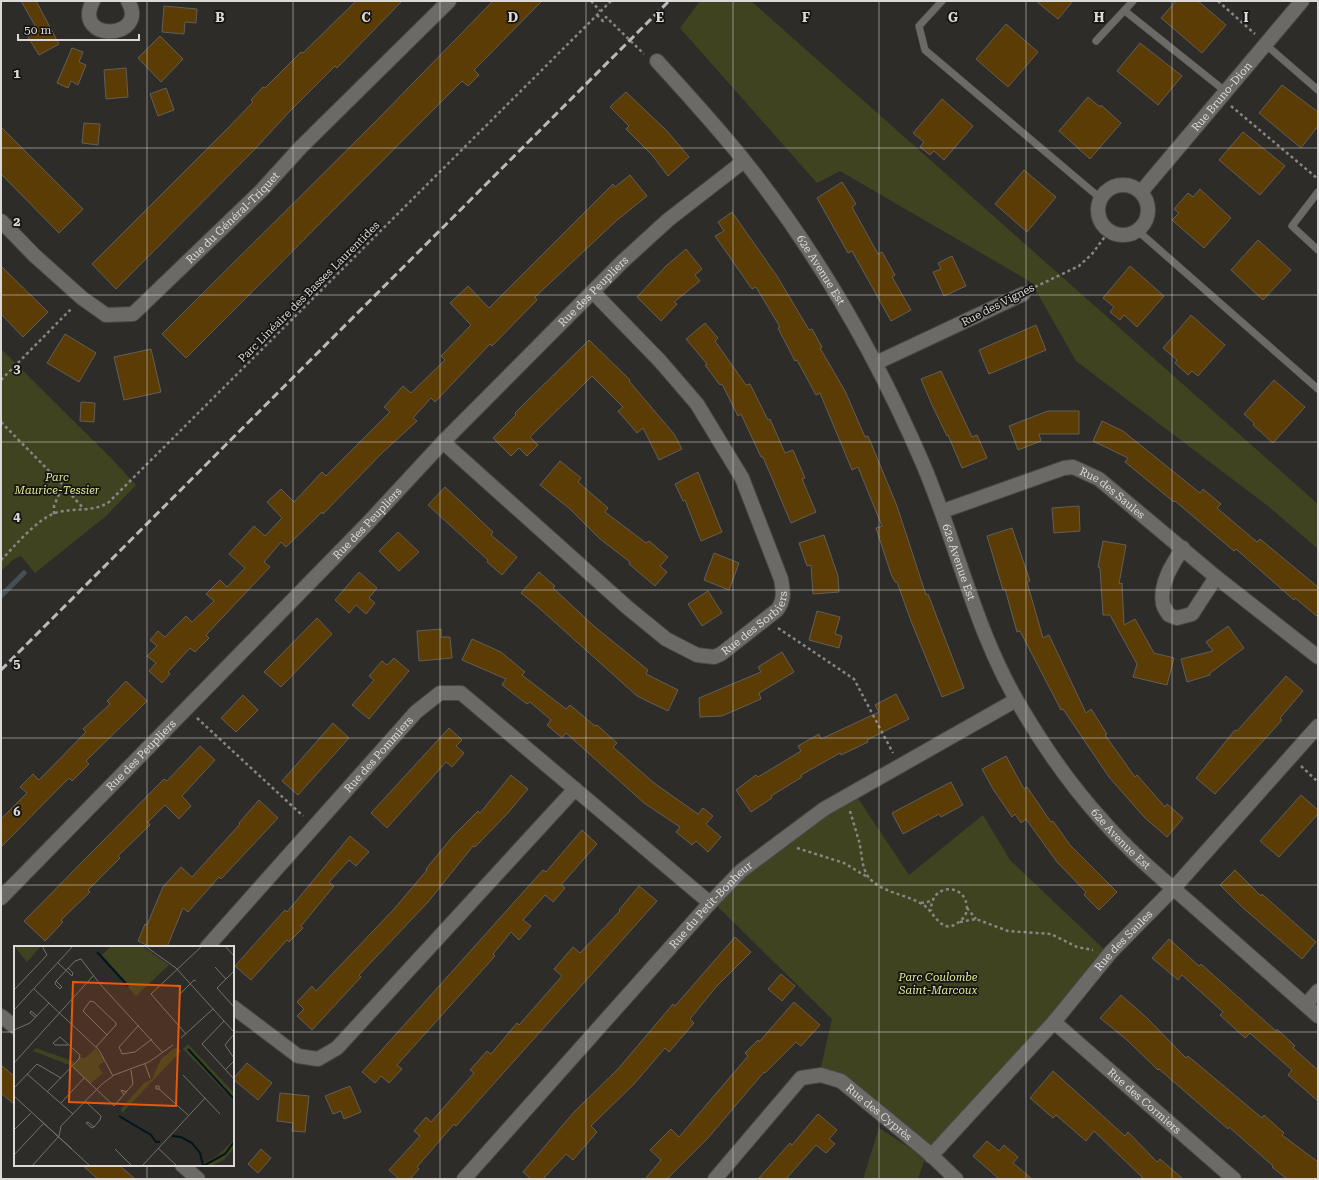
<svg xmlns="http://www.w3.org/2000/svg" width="1319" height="1180" viewBox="0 0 1319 1180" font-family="'Roboto Serif',serif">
  <rect width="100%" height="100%" fill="#2e2c29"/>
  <!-- green -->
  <g fill="#404320">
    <polygon points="700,1 751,1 1318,504 1318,549 1268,506 1076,361 1031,282 840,171 817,183 680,28"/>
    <polygon points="1,349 112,459 136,485 106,516 35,573 21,556 14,559 1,571"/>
    <polygon points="855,794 909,875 983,815 1010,860 1109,954 930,1154 820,1071 832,1019 717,906 780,843"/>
    <polygon points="879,1128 925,1158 918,1179 863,1179"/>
  </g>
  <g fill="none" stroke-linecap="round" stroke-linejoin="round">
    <!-- stream -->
    <polyline stroke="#435055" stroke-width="5" points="1,596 24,573"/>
  </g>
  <!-- building -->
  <g fill="#5b3c05" stroke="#615e5b">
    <polygon points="21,1 36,1 59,44 39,55 27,35 37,29"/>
    <polygon points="356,1 402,1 337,68 335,66 289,112 256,148 116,289 92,264 230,126 253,102 251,100 263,87 265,88 301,52 303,53"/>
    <polygon points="493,1 542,1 474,70 479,75 468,86 462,81 186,358 162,334 378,119"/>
    <polygon points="1036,1 1073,1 1058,19"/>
    <polygon points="1176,1 1198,1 1226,25 1202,53 1161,18"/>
    <polygon points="164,6 197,9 196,23 185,22 184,34 162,32"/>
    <polygon points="1006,24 1038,52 1008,87 976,59"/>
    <polygon points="160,36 183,59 161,82 138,58"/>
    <polygon points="1140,43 1182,76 1158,105 1117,71"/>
    <polygon points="72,48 83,52 79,62 86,65 78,85 71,81 68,88 57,83"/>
    <polygon points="126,68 128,97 106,99 104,70"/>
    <polygon points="1282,85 1318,112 1318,126 1301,148 1259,113"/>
    <polygon points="166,88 174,110 158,116 150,94"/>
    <polygon points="626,92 667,131 689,157 668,176 652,155 626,129 629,126 610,107"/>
    <polygon points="1088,97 1100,107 1101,105 1121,123 1090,159 1059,131"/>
    <polygon points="942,99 973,126 944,160 934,151 930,155 920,147 924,142 913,133"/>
    <polygon points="84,123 100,124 98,145 82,143"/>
    <polygon points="1,127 83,209 59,233 1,174"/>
    <polygon points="1243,132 1285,166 1260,195 1219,160"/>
    <polygon points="1024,170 1056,197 1027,232 995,204"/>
    <polygon points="630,175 647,196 616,221 535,297 537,300 492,346 490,344 435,402 431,398 413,418 417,421 382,453 323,514 322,512 286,547 281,542 264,562 270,567 206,635 209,638 195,652 190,648 168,672 170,674 162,683 149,671 156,663 147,656 157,646 150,640 158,631 165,637 186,616 192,622 214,601 206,594 220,580 227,587 245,568 229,554 254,526 265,536 282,518 267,502 281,489 294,502 322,472 326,476 390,412 384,407 403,386 411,393 445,360 441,356 471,325 450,303 468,286 489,308 613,184 615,187"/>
    <polygon points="842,182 856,204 852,207 878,254 882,252 895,275 892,277 911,310 891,321 852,251 848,253 817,198"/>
    <polygon points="1200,189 1231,218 1204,248 1172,220 1179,213 1174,209 1188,193 1193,197"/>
    <polygon points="732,212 777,276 809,330 812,329 822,347 820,348 845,391 865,437 868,436 897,506 926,595 928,594 964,688 942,697 911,621 897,582 895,582 891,574 876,528 882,526 858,467 852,470 820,393 816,395 797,360 795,361 778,328 780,327 756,287 752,289 715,236 724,231 718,222"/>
    <polygon points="1258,240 1291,270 1263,300 1231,270"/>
    <polygon points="686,249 702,269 695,275 700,281 674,302 677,304 661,321 637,297 666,266"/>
    <polygon points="952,256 966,286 944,296 933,272 941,269 938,263"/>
    <polygon points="1,266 48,312 23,337 1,314"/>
    <polygon points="1130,266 1164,296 1137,327 1124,315 1120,320 1110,312 1114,307 1103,298"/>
    <polygon points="1191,315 1225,345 1198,376 1192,371 1188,375 1175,363 1177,360 1163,348"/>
    <polygon points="705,323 718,338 715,341 746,385 750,384 768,420 770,419 785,453 793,450 805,478 802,479 816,512 791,523 763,457 761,457 741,414 738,416 722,384 720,385 705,365 707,364 686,339"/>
    <polygon points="1036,325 1046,350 989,374 979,350"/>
    <polygon points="65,334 96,353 79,382 47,363"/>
    <polygon points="589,340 630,380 629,381 674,434 682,449 659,460 643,428 637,433 618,411 623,407 592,376 530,437 538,445 527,456 519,448 511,456 493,438 516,415 515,413"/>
    <polygon points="151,349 161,392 124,400 114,357"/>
    <polygon points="941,371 972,437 977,435 987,458 962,468 948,435 947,436 932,405 921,379"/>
    <polygon points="1274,380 1305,407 1273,443 1253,425 1254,423 1244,414"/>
    <polygon points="81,402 95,403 94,422 80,421"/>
    <polygon points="1048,411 1079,411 1079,434 1039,434 1041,441 1018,450 1009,426"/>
    <polygon points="1102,421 1123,431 1200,493 1203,489 1221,504 1217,508 1257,542 1260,539 1318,587 1318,617 1295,598 1294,600 1236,549 1234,551 1175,501 1174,502 1125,462 1128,458 1093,441"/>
    <polygon points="560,461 581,478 578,482 608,508 605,512 646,543 649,541 668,557 660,566 667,572 655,586 629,564 630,562 599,538 570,509 540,485"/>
    <polygon points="698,472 722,532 701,541 685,500 683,501 675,484"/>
    <polygon points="445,487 493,532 491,535 517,557 502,575 487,562 488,560 428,505"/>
    <polygon points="1079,506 1080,531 1054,533 1052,508"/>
    <polygon points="1012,528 1030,581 1027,582 1043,638 1049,635 1086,713 1091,709 1107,734 1105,735 1135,777 1137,775 1165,807 1167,804 1183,818 1167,837 1145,818 1109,777 1063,709 1061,710 1020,631 1017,632 1005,589 1003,590 987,536"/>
    <polygon points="398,532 419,552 399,571 379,551"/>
    <polygon points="824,535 838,576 839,592 813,594 811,565 807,566 799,543"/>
    <polygon points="1103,541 1126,545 1119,584 1122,583 1124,625 1135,619 1154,653 1174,658 1167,685 1133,677 1137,664 1110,615 1103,615 1100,568 1098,567"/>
    <polygon points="714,553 739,563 729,590 704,580"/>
    <polygon points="359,572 377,588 369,598 375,603 366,614 356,605 349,613 335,600"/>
    <polygon points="539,572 555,586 553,588 595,627 648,670 646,674 678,690 668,711 637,696 538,607 521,593"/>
    <polygon points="708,591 722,613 702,626 688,604"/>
    <polygon points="817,611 840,617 835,634 842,636 839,648 809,640"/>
    <polygon points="317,618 332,634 281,687 264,672"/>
    <polygon points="1228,626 1244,648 1210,673 1210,675 1187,682 1181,659 1213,651 1206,642"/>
    <polygon points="441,629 441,637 450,637 452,658 419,661 417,631"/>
    <polygon points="472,639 501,652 525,672 522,675 566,709 570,705 595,726 597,725 617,743 613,747 654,783 698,814 703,808 713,816 706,824 721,837 708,852 696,841 692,845 676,832 680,827 644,803 566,733 562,738 547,725 551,720 530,702 527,704 502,685 506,679 462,660"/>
    <polygon points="782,652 794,672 759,693 761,699 722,716 700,717 699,698 761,672 758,667"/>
    <polygon points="394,658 409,671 369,719 352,705 374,680 369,676 382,661 387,665"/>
    <polygon points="1286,676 1303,691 1280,718 1282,720 1215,794 1196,778 1235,730 1237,731"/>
    <polygon points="126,681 147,701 86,761 89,764 72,781 69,778 1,847 1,819 27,793 20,787 33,774 39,780 86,732 83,729 110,704 107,701"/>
    <polygon points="896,694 909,719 867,740 868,742 841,755 840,753 801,775 802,777 771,796 772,798 751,812 736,790 756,775 758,777 801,751 798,746 819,734 821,739 879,712 875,705"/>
    <polygon points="243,695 258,710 236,732 221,718"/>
    <polygon points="333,723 349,738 298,795 282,781"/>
    <polygon points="449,728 462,740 456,746 464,753 452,767 446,762 387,828 371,813"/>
    <polygon points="200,746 215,760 182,796 191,806 179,819 165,805 148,822 150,825 118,856 120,858 88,890 90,892 61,920 63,922 45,941 24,921 164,779 167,781"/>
    <polygon points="1006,756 1024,789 1027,787 1051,822 1053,821 1070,845 1117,892 1099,910 1084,895 1086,892 1057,862 1026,819 1021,823 1015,814 1012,817 993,789 982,769"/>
    <polygon points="511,775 528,789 507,814 475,847 473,846 428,902 359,975 361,977 312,1030 297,1016 304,1009 297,1002 312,986 316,991 394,909 427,870 426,869 453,836 478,811 480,813"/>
    <polygon points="951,782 963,805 941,817 939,814 903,834 892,813"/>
    <polygon points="1301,795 1318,810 1318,814 1279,857 1260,841"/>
    <polygon points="259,800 278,818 221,879 219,877 188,912 183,908 167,947 151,947 138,941 145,924 147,925 163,887 181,867 192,877 240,824 239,823"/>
    <polygon points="582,830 597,844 561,885 565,888 553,902 545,895 523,920 531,926 519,940 511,932 493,954 495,956 397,1065 402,1069 389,1083 381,1076 375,1083 362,1072 543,870 546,872"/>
    <polygon points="350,836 369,852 356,866 349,860 329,882 334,886 301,926 303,928 289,942 287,940 251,980 235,966 275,921 285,910 287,912"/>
    <polygon points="1235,870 1261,896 1262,894 1316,942 1302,959 1242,907 1220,885"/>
    <polygon points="639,886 657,901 456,1126 454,1124 417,1167 419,1169 410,1179 399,1179 389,1170 420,1136 414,1131 426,1117 431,1122 474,1073 470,1070 487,1051 491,1054 517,1023 519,1025 562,976 554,969 573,947 580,953 620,911 619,910"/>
    <polygon points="735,937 751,952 716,987 690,1019 694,1023 669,1052 665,1048 634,1084 591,1126 597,1132 573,1160 566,1154 543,1179 531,1179 523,1172 574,1112 618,1069 673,1004 675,1006"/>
    <polygon points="1169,939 1199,966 1201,964 1276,1031 1277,1029 1295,1046 1293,1048 1318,1070 1318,1101 1288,1075 1292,1070 1250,1033 1245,1038 1220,1015 1223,1012 1182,975 1178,980 1152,958"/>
    <polygon points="781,974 795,986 782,1001 768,989"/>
    <polygon points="1121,995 1146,1017 1186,1058 1188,1056 1262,1118 1264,1115 1284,1133 1282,1135 1318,1162 1318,1179 1287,1179 1272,1167 1273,1166 1229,1127 1228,1129 1159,1069 1158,1070 1127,1040 1100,1018"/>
    <polygon points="794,1002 820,1025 801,1046 796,1042 765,1073 764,1072 708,1138 667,1179 645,1179 661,1160 650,1150 671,1129 679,1137 748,1056 745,1053 758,1040 759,1042"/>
    <polygon points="247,1063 272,1083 258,1100 233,1079"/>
    <polygon points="1,1065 15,1077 15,1105 1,1093"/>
    <polygon points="1053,1071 1125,1136 1128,1132 1157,1162 1160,1159 1183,1179 1144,1179 1094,1131 1086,1141 1056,1115 1053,1118 1030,1098"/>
    <polygon points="350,1086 361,1112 344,1119 341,1111 333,1114 325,1096"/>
    <polygon points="280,1093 309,1096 305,1132 292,1131 293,1123 277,1121"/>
    <polygon points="818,1114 837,1130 829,1139 835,1144 826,1153 816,1145 786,1179 758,1179 790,1143 792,1145"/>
    <polygon points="987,1141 999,1151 1004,1145 1018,1157 1013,1163 1032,1179 999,1179 973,1156"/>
    <polygon points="261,1149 271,1158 258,1173 248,1164"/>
    <polygon points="82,1165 119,1165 135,1179 98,1179"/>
  </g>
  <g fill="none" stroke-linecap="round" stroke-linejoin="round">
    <defs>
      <g id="service">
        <polyline points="942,1 919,26 925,50 1100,198"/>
        <polyline points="1125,11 1225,91"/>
        <polyline points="1096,41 1133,1"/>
        <polyline points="1265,44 1318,90"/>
        <polyline points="1318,192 1292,226 1318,250"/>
        <polyline points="1138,231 1318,389"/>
      </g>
      <g id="minor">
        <path d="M93,1C71,43 150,40 128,1"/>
        <path id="s1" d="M657,61C689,96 721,131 750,168C821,259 878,359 923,464C958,546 976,635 1023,711C1046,750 1073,788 1103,821C1129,851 1159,876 1189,902C1232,940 1275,978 1318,1016"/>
        <circle cx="1123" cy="210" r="25"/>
        <path id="s2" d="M1141,192L1302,1"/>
        <path id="s3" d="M1,221L34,255L82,298L106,315L133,314L261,191L301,147L449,1"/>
        <polyline points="876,363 1023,294"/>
        <path id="s4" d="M443,442L628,608L666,639L697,655L714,657L721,654L777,610C785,600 783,590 781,579L742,478L697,404L660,361L593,292"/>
        <path id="s5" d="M943,511L1064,468L1073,467L1099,479L1216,577L1318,657"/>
        <path d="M1183,548C1173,563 1159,584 1163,604C1164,608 1167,612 1169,615L1177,618L1192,614L1216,577"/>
        <path id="s6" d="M1,898L367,524L443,442L622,262L668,220L744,161"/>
        <path id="s7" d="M207,947L416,712L440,693H461L710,903"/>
        <polyline points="1306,1005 1318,991"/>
        <polyline points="233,1007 298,1056 318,1059 337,1048 575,789"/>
        <polyline points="1,1016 15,1027"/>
        <path id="s8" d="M1054,1022L1234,1179"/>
        <path id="s9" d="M931,1156L1054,1022L1111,952L1173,889L1318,726"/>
        <polyline points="182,1165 198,1179"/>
        <path id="s10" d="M464,1179L710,903L741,871L824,809L1016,700"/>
        <path id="s11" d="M715,1179L801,1078L821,1075L841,1081L930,1154L956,1179"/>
      </g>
    </defs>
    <!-- service casing -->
    <use href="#service" stroke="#494746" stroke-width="8"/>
    <!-- minor casing -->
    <use href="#minor" stroke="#494746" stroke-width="16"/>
    <!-- path -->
    <g stroke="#888684" stroke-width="2.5" stroke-dasharray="3 3" stroke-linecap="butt">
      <polyline points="591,1 600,11"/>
      <polyline points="1218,1 1255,34"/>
      <polyline points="597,15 603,21 606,17 644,54"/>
      <polyline points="1231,106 1318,179"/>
      <polyline points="1035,287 1079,266 1092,254 1109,231"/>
      <polyline points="1,380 72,308"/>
      <polyline points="1,422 60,482 84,509"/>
      <polyline points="54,514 54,506 63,485"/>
      <path d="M1,560C15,546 36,520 55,513C73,507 93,513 109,502L611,1"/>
      <polyline points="778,628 854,679 893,753"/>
      <polyline points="197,718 303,816"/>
      <polyline points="1301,766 1318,782"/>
      <path d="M850,811C853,821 856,831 859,841C862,852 861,869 870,879C884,893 905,894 922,904C934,910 941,938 960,921C964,918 967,913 967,908C966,882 930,883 931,911"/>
      <polyline points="797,848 844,863 869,878"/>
      <polyline points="921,903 932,901"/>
      <polyline points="967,908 976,919"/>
      <polyline points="960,922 976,919 1008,931 1051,934 1077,947 1093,950"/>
    </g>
    <!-- service -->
    <use href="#service" stroke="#6c6a67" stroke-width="7"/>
    <!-- minor -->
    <use href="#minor" stroke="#6c6a67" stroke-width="14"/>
    <!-- rail -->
    <polyline stroke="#bbb9b8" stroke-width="3" stroke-dasharray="8 4" stroke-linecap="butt" points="1,670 669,1"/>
  </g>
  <!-- grid -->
  <path fill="none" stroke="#dcdad9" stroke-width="1" stroke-opacity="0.55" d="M147,1V947M293,1V1179M440,1V1179M586,1V1179M733,1V1179M879,1V1179M1026,1V1179M1172,1V1179M1,148H1318M1,295H1318M1,442H1318M1,590H1318M1,738H1318M1,885H1318M1,1032H15M233,1032H1318M147,1165V1179"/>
  <g text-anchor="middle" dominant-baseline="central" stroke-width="3.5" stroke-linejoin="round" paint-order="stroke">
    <!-- street labels -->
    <g font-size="11" fill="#dcdad9" stroke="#151413">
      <text stroke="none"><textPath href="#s2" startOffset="125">Rue Bruno-Dion</textPath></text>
      <text stroke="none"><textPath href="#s3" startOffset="307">Rue du Général-Triquet</textPath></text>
      <text stroke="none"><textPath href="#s1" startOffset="266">62e Avenue Est</textPath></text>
      <text transform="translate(309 292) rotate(-45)">Parc Linéaire des Basses Laurentides</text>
      <text stroke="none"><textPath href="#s6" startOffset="848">Rue des Peupliers</textPath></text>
      <text transform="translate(998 305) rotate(-27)">Rue des Vignes</text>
      <text stroke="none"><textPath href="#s5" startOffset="185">Rue des Saules</textPath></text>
      <text stroke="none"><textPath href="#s6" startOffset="524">Rue des Peupliers</textPath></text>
      <text stroke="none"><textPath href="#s1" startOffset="590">62e Avenue Est</textPath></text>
      <text stroke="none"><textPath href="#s4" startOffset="404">Rue des Sorbiers</textPath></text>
      <text stroke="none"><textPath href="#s7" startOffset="258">Rue des Pommiers</textPath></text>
      <text stroke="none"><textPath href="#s6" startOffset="200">Rue des Peupliers</textPath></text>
      <text stroke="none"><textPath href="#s1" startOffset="914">62e Avenue Est</textPath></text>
      <text stroke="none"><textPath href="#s10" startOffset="369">Rue du Petit-Bonheur</textPath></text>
      <text stroke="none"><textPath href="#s9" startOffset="289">Rue des Saules</textPath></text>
      <text stroke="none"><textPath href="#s8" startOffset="120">Rue des Cormiers</textPath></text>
      <text stroke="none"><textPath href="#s11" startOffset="223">Rue des Cyprès</textPath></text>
    </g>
    <!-- park labels -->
    <g font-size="11" font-style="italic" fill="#e5ec97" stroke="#151413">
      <text x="57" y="477">Parc<tspan x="57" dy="13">Maurice-Tessier</tspan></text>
      <text x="938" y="977">Parc Coulombe<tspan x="938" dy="13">Saint-Marcoux</tspan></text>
    </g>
  </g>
  <!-- overview -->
  <g transform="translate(14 946)">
    <rect width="220" height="220" fill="#2e2c29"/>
    <path d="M0,0H27L13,16ZM97,0H128L155,19L122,50L114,41L115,39L88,9ZM174,98L220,147V155L169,103ZM162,101L167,105L108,167L107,163L130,137L138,133L147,113ZM22,102L61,116L58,120L19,105ZM82,102L91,115L84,120L89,127L76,138L58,121L66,111L71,112ZM220,194V202L210,214L199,219L185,220L203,210Z" fill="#404320"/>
    <path fill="none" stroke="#02151c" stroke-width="2" d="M83,6L114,40M174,103L220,153M105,170L137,189L142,196H146M158,190L167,191L178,197L186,207L189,219M189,220L211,208L220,196"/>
    <path fill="none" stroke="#74726f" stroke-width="1" d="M131,0L162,22L220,86M211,0L220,10M44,17L58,30L59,27L54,22M201,21L212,33M220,25L203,42L220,61M42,35L48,41L46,43L41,38L42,35L61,15L67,13L86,38L149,107M20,43L85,104L99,130M0,44L33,9L28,0M166,48L180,34L182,35M0,64L59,0M21,71L16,67L17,65L23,70M210,75L188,98L220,133M125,79L105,101L108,108L121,106L138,93M0,84L16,77L35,57M172,88L137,48L188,0M220,88L211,99L220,112M167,92L199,63M82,101L93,89L101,80L102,79V77L80,56L76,55L69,65L93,89M0,117L79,30M131,118L136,132M59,121L100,160L119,138L117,124M211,124L220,115M13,128L59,168M169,129L206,168M0,142L23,118L47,132M145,143V140H142V143H145L174,169M33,146L65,113L66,109L46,91L39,97L41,99H54M110,149L107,144L113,146M0,150L76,220M71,155L87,170L86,174L80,181L78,182L72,177L74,176L80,181M47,157L70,132M24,172L58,203M0,184L17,167M144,202L163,220M101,203L118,220M0,209L29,178M18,220L45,190L47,180L88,138L100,129L135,116L159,99M128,220L191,152"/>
    <path fill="#e8590c" fill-opacity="0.15" stroke="#e8590c" stroke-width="2" d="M59,36L166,40L162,160L55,156Z"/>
    <rect width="220" height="220" fill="none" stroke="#dcdad9" stroke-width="2"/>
  </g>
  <g font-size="13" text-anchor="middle" font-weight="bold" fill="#dcdad9" stroke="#151413" stroke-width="3.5" stroke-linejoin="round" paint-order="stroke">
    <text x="220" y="22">B</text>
    <text x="366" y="22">C</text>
    <text x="513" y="22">D</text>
    <text x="660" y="22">E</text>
    <text x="806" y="22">F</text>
    <text x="953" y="22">G</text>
    <text x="1099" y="22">H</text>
    <text x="1246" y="22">I</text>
    <text x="17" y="78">1</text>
    <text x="17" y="226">2</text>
    <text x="17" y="373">3</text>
    <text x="17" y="521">4</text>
    <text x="17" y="668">5</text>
    <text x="17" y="816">6</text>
  </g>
  <!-- border -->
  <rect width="1319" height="1180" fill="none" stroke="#dcdad9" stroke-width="4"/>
  <!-- scale -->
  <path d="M18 34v6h121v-6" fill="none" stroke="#dcdad9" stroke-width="2"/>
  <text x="24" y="34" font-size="12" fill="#dcdad9" stroke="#151413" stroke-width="3" paint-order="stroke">50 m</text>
</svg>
